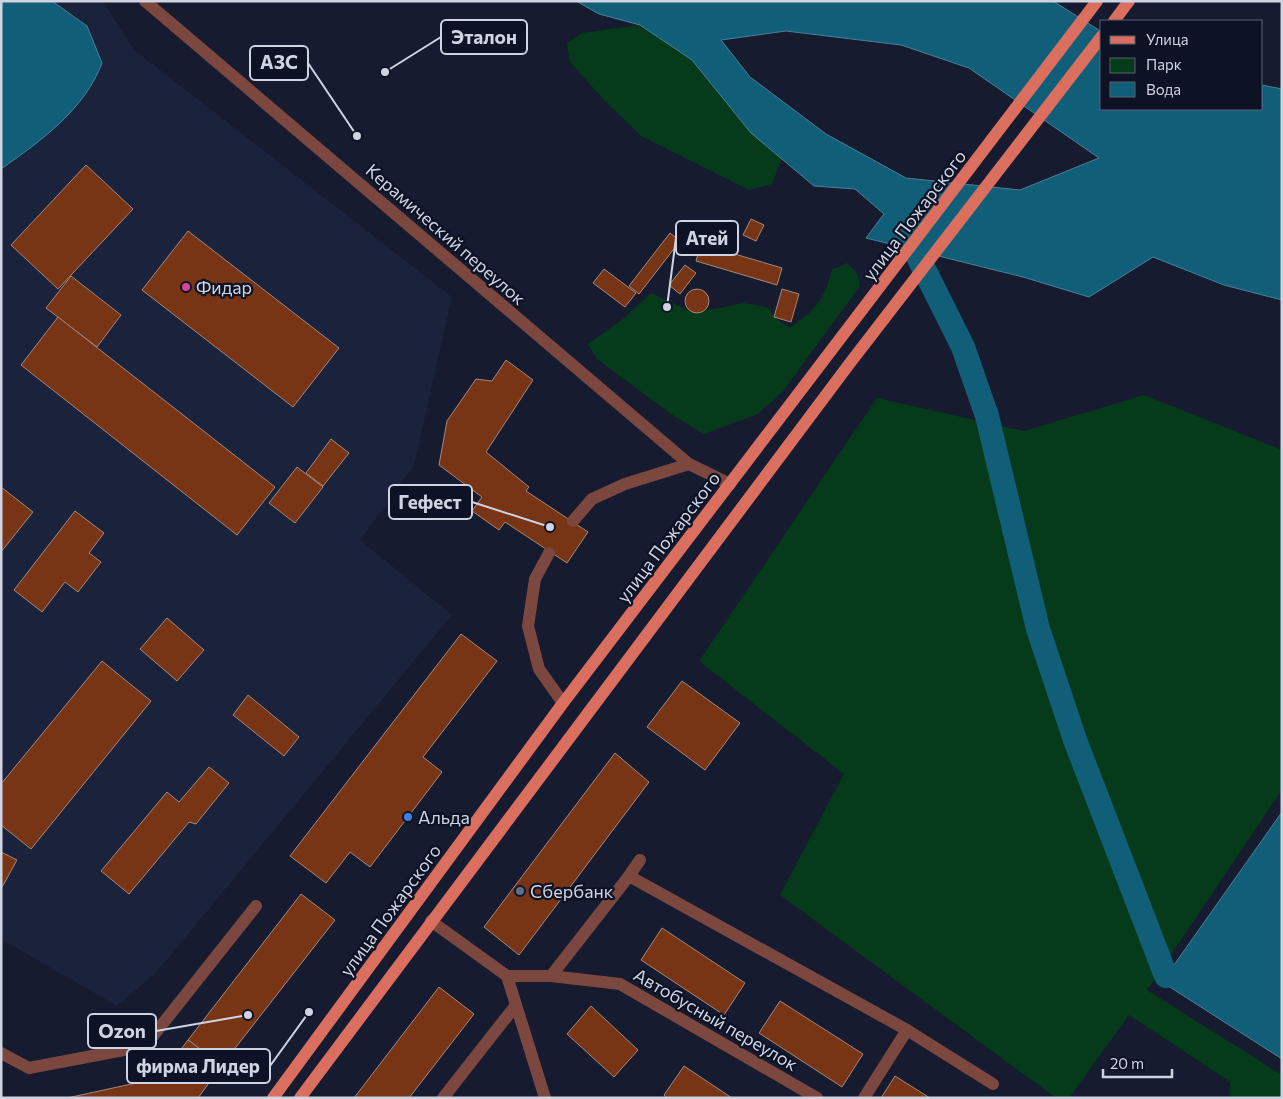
<svg xmlns="http://www.w3.org/2000/svg" width="1283" height="1099" viewBox="0 0 1283 1099" font-family="Commissioner,sans-serif">
  <rect width="100%" height="100%" fill="#161b2f"/>
  <!-- built -->
  <polygon fill="#1b223c" points="1,1 103,1 133,49 452,297 414,466 360,540 452,615 156,973 117,1006 1,939"/>
  <!-- green -->
  <g fill="#053b1a">
    <polygon points="640,25 692,60 751,133 782,158 772,184 749,190 641,136 605,101 570,62 567,43 582,33"/>
    <path d="M847,263L857,273L860,286L783,391L758,414L704,434L674,416L597,359L588,344L623,319L651,293L692,312L721,308L743,303L767,307L778,320L790,328C817,307 823,303 832,270Z"/>
    <polygon points="1144,395 1282,450 1282,790 1147,990 1282,1075 1282,1098 1229,1098 1230,1082 1129,1015 1069,1098 1056,1098 780,895 844,774 699,661 877,398 1024,431"/>
  </g>
  <!-- water -->
  <g fill="#115e79" stroke="#4a8198" fill-rule="evenodd">
    <path d="M1,1H52L87,26L102,63C85,109 41,141 1,169Z"/>
    <path d="M576,1H1053L1102,32V109H1262V85L1282,89V300L1224,285L1153,257L1089,297L1023,277L866,238L884,214L855,189L814,186L751,133L692,60L640,25L599,14ZM786,31L901,45L969,68L1099,158L1020,190L906,178L826,134L750,77L721,40Z"/>
    <polygon points="1282,812 1282,1059 1162,982"/>
  </g>
  <g fill="none" stroke-linecap="round" stroke-linejoin="round">
    <!-- canal -->
    <polyline stroke="#115e79" stroke-width="24" points="900,221 963,347 987,416 1038,629 1075,740 1166,976"/>
  </g>
  <!-- building -->
  <g fill="#773516" stroke="#a5887c">
    <polygon points="86,165 133,209 58,289 11,245"/>
    <polygon points="751,219 764,225 756,241 743,235"/>
    <polygon points="188,231 339,348 293,407 142,290"/>
    <polygon points="670,233 680,241 639,294 629,286"/>
    <polygon points="701,244 782,268 777,285 696,261"/>
    <polygon points="685,265 696,273 680,294 669,285"/>
    <polygon points="604,269 636,293 625,307 593,283"/>
    <polygon points="71,276 121,315 97,347 46,308"/>
    <polygon points="782,289 799,294 791,322 774,317"/>
    <circle cx="697" cy="301" r="12"/>
    <polygon points="58,317 275,487 237,535 21,365"/>
    <polygon points="506,360 533,380 486,452 529,487 526,491 588,532 567,563 505,522 499,530 472,511 482,497 439,465 447,421 476,379 492,381"/>
    <polygon points="331,439 349,453 323,486 306,473"/>
    <polygon points="297,467 323,487 295,523 269,503"/>
    <polygon points="1,487 33,512 1,552"/>
    <polygon points="75,511 104,533 89,553 101,562 78,592 65,582 42,612 14,590"/>
    <polygon points="167,618 204,650 177,681 140,649"/>
    <polygon points="461,634 497,661 423,757 442,772 370,867 350,852 326,883 290,856"/>
    <polygon points="102,661 151,701 31,849 1,825 1,784"/>
    <polygon points="682,681 740,723 705,770 647,727"/>
    <polygon points="248,695 299,737 284,756 233,715"/>
    <polygon points="615,753 649,782 519,955 484,927"/>
    <polygon points="209,767 229,783 196,824 189,822 129,894 101,871 167,792 179,802"/>
    <polygon points="1,852 17,860 1,889"/>
    <polygon points="301,894 335,920 222,1065 188,1040"/>
    <polygon points="662,928 745,983 724,1015 641,960"/>
    <polygon points="439,987 474,1014 409,1098 354,1098"/>
    <polygon points="780,1001 863,1054 842,1087 759,1033"/>
    <polygon points="591,1006 638,1050 614,1077 567,1034"/>
    <polygon points="188,1040 222,1065 198,1098 67,1098 159,1078"/>
    <polygon points="684,1066 732,1098 667,1098 664,1095"/>
    <polygon points="895,1076 930,1098 881,1098"/>
  </g>
  <g fill="none" stroke-linecap="round" stroke-linejoin="round">
    <!-- minor -->
    <g stroke="#7b473f" stroke-width="12">
      <polyline points="145,1 689,464 730,484"/>
      <polyline points="573,521 592,499 625,484 689,464"/>
      <polyline points="549,553 535,579 528,626 539,669 563,703"/>
      <polyline points="629,876 640,860"/>
      <polyline points="431,921 507,976 551,976 620,984 817,1098"/>
      <polyline points="507,976 545,1098"/>
      <polyline points="551,976 629,876 907,1030 993,1084"/>
      <polyline points="1,1053 29,1068 145,1046 256,906"/>
      <polyline points="443,1098 516,1005"/>
      <polyline points="864,1098 907,1030"/>
    </g>
    <!-- major -->
    <g stroke="#da6f60" stroke-width="12">
      <polyline points="1114,21 1129,1"/>
      <polyline points="273,1098 563,703 1097,1"/>
      <polyline points="300,1098 850,363 1102,36"/>
    </g>
  </g>
  <!-- markers -->
  <circle fill="#d1479c" stroke="#0d1225" stroke-width="2" cx="186" cy="287" r="5"/>
  <circle fill="#3f7fe0" stroke="#0d1225" stroke-width="2" cx="408" cy="817" r="5"/>
  <circle fill="#5c6f8a" stroke="#0d1225" stroke-width="2" cx="520" cy="891" r="5"/>
  <g text-anchor="middle" dominant-baseline="central" stroke-width="4.5" stroke-linejoin="round" paint-order="stroke">
    <!-- street labels -->
    <g font-size="18" fill="#d0d4e2" stroke="#0d1225">
      <text transform="translate(914 215) rotate(-53)">улица Пожарского</text>
      <text transform="translate(446 234) rotate(41)">Керамический переулок</text>
      <text transform="translate(668 537) rotate(-53)">улица Пожарского</text>
      <text transform="translate(390 910) rotate(-54)">улица Пожарского</text>
      <text transform="translate(716 1019) rotate(30)">Автобусный переулок</text>
    </g>
    <!-- poi labels -->
    <g font-size="18" fill="#d0d4e2" stroke="#0d1225" text-anchor="start">
      <text x="196" y="287">Фидар</text>
      <text x="418" y="817">Альда</text>
      <text x="530" y="891">Сбербанк</text>
    </g>
  </g>
  <!-- callouts -->
  <path fill="none" stroke="#d0d4e2" stroke-width="2" d="M385 72L441 37M357 136L308 63M667 307L676 238M550 527L472 502M248 1015L156 1031M309 1012L270 1066"/>
  <g fill="#d0d4e2" stroke="#0d1225" stroke-width="2">
    <circle cx="385" cy="72" r="5"/>
    <circle cx="357" cy="136" r="5"/>
    <circle cx="667" cy="307" r="5"/>
    <circle cx="550" cy="527" r="5"/>
    <circle cx="248" cy="1015" r="5"/>
    <circle cx="309" cy="1012" r="5"/>
  </g>
  <g fill="#0d1225" stroke="#d0d4e2" stroke-width="2">
    <rect x="441" y="20" width="86" height="34" rx="5"/>
    <rect x="250" y="46" width="58" height="34" rx="5"/>
    <rect x="676" y="221" width="62" height="34" rx="5"/>
    <rect x="389" y="485" width="83" height="34" rx="5"/>
    <rect x="88" y="1014" width="68" height="34" rx="5"/>
    <rect x="127" y="1049" width="143" height="34" rx="5"/>
  </g>
  <g font-size="19" text-anchor="middle" font-weight="bold" fill="#d0d4e2">
    <text x="484" y="44">Эталон</text>
    <text x="279" y="69">АЗС</text>
    <text x="707" y="245">Атей</text>
    <text x="430" y="509">Гефест</text>
    <text x="122" y="1038">Ozon</text>
    <text x="198" y="1073">фирма Лидер</text>
  </g>
  <!-- border -->
  <rect width="1283" height="1099" fill="none" stroke="#d0d4e2" stroke-width="5"/>
  <!-- legend -->
  <rect x="1100" y="20" width="162" height="90" fill="#0d1225" stroke="#5b6071"/>
  <rect x="1110" y="36" width="25" height="8" fill="#da6f60" stroke="#5b6071"/>
  <text x="1146" y="45" font-size="15" fill="#d0d4e2">Улица</text>
  <rect x="1110" y="58" width="25" height="15" fill="#053b1a" stroke="#5b6071"/>
  <text x="1146" y="70" font-size="15" fill="#d0d4e2">Парк</text>
  <rect x="1110" y="82" width="25" height="15" fill="#115e79" stroke="#5b6071"/>
  <text x="1146" y="95" font-size="15" fill="#d0d4e2">Вода</text>
  <!-- scale -->
  <path d="M1103 1069v8h69v-8" fill="none" stroke="#d0d4e2" stroke-width="2.5"/>
  <text x="1110" y="1069" font-size="15" fill="#d0d4e2" stroke="#0d1225" stroke-width="4" paint-order="stroke">20 m</text>
</svg>
